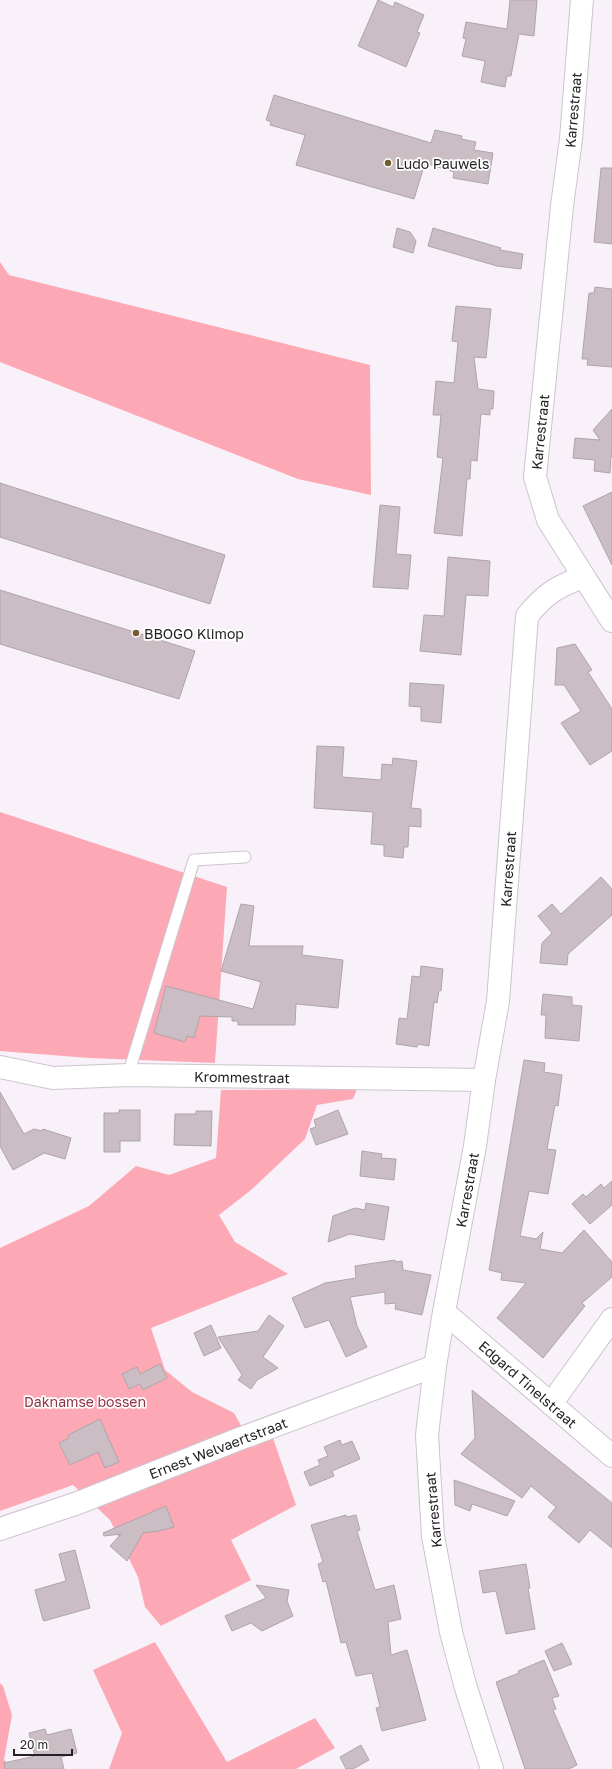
<svg xmlns="http://www.w3.org/2000/svg" width="612" height="1769" viewBox="0 0 612 1769" font-family="'Golos Text',sans-serif">
  <rect width="100%" height="100%" fill="#f9f1fa"/>
  <!-- forest -->
  <g fill="#fca9b5">
    <polygon points="0,262 9,275 370,365 371,495 298,479 0,362"/>
    <polygon points="0,812 227,887 215,1063 89,1058 0,1051"/>
    <polygon points="357,1089 353,1099 317,1105 305,1139 251,1190 219,1215 235,1242 288,1274 151,1328 165,1370 192,1392 234,1413 253,1447 273,1438 296,1505 231,1540 251,1580 161,1626 145,1607 138,1577 110,1520 73,1485 0,1511 0,1248 89,1206 136,1166 169,1175 216,1158 221,1090"/>
    <polygon points="155,1642 227,1762 315,1718 335,1748 296,1769 109,1769 122,1733 93,1670"/>
    <polygon points="0,1683 3,1686 12,1715 4,1760 15,1769 0,1769"/>
  </g>
  <!-- building -->
  <g fill="#cabec4" stroke="#afa4aa">
    <polygon points="378,0 393,7 395,2 424,15 417,32 420,33 406,67 358,46"/>
    <polygon points="510,0 537,0 534,36 519,34 511,76 507,76 505,87 481,82 485,61 462,56 466,39 463,38 466,22 507,29"/>
    <polygon points="274,95 431,143 435,130 462,136 461,139 476,142 474,150 493,153 488,184 453,178 454,172 425,163 414,199 296,165 305,135 270,125 271,122 266,120"/>
    <polygon points="601,168 612,168 612,244 594,242"/>
    <polygon points="397,228 410,232 416,241 413,253 393,247"/>
    <polygon points="433,228 501,248 500,250 523,254 521,269 497,266 428,246"/>
    <polygon points="595,287 612,289 612,367 587,365 588,359 582,359 589,293 594,293"/>
    <polygon points="456,306 491,309 486,358 474,357 478,389 494,391 493,409 490,409 490,415 481,414 477,461 471,460 470,479 467,479 462,536 434,533 443,458 437,457 441,415 433,415 436,381 454,383 458,342 452,341"/>
    <polygon points="612,409 612,457 611,455 610,473 594,471 595,460 573,458 575,438 600,440 593,430"/>
    <polygon points="0,483 225,555 210,604 0,537"/>
    <polygon points="612,492 612,565 583,506"/>
    <polygon points="380,505 400,507 396,554 411,555 408,589 373,587"/>
    <polygon points="448,557 490,561 488,596 466,595 461,655 420,651 424,615 444,616"/>
    <polygon points="0,590 195,651 179,699 0,644"/>
    <polygon points="575,644 592,670 588,672 612,709 612,751 590,765 561,723 581,711 564,685 555,685 557,648"/>
    <polygon points="410,683 444,685 441,723 421,721 421,707 409,706"/>
    <polygon points="317,746 344,747 342,777 381,780 382,764 392,765 393,758 417,761 411,808 421,809 421,827 409,826 408,847 404,847 403,858 384,856 384,845 371,844 373,812 314,808"/>
    <polygon points="601,877 612,889 612,915 568,954 567,965 540,963 542,943 552,933 538,916 552,904 561,914"/>
    <polygon points="241,904 254,906 249,946 303,946 302,955 343,960 338,1008 296,1004 295,1025 238,1025 238,1021 232,1021 232,1017 200,1016 194,1038 187,1036 185,1042 154,1033 166,986 253,1009 261,982 221,971"/>
    <polygon points="421,966 443,969 441,991 439,990 437,1003 434,1002 429,1046 418,1044 417,1047 396,1044 399,1018 407,1019 412,976 420,977"/>
    <polygon points="543,994 572,997 572,1005 582,1006 579,1041 545,1038 546,1015 541,1015"/>
    <polygon points="524,1060 545,1063 544,1072 562,1075 558,1106 555,1105 547,1149 556,1150 548,1194 529,1191 520,1236 536,1239 543,1232 540,1249 562,1253 584,1230 612,1262 612,1277 582,1303 585,1306 543,1358 497,1318 526,1283 501,1280 502,1273 489,1270"/>
    <polygon points="0,1092 24,1134 34,1129 42,1131 43,1129 71,1138 65,1159 44,1153 13,1170 0,1146"/>
    <polygon points="119,1110 140,1110 140,1141 120,1141 120,1152 104,1152 104,1113 119,1113"/>
    <polygon points="338,1110 348,1134 316,1145 310,1129 316,1127 314,1120"/>
    <polygon points="196,1111 212,1111 211,1146 174,1145 175,1114 196,1114"/>
    <polygon points="362,1151 382,1154 381,1158 396,1159 394,1180 360,1176"/>
    <polygon points="612,1181 612,1205 590,1224 572,1204 583,1194 586,1197 601,1184 604,1188"/>
    <polygon points="366,1203 389,1207 384,1240 350,1234 328,1242 333,1216 355,1208 365,1210"/>
    <polygon points="395,1260 395,1262 402,1261 403,1270 431,1275 422,1315 395,1309 396,1303 385,1304 385,1292 350,1297 357,1326 367,1347 346,1357 329,1320 305,1328 292,1298 325,1283 356,1278 355,1266"/>
    <polygon points="269,1315 284,1326 263,1357 278,1368 257,1380 251,1389 238,1380 242,1375 218,1337 258,1331"/>
    <polygon points="211,1325 221,1348 204,1356 194,1333"/>
    <polygon points="160,1364 167,1378 143,1390 140,1384 129,1389 122,1374 137,1367 140,1374"/>
    <polygon points="472,1390 612,1503 612,1548 590,1530 579,1543 548,1517 556,1507 531,1486 522,1498 461,1454 475,1438"/>
    <polygon points="100,1419 119,1462 105,1468 98,1452 70,1465 59,1443 69,1438 68,1435"/>
    <polygon points="340,1440 342,1445 352,1441 360,1459 332,1471 334,1476 310,1486 304,1472 320,1465 318,1460 328,1456 324,1447"/>
    <polygon points="454,1480 515,1501 507,1516 472,1504 470,1511 455,1505"/>
    <polygon points="166,1506 174,1527 159,1531 143,1533 127,1561 110,1546 121,1534 104,1536 103,1533"/>
    <polygon points="346,1515 347,1517 356,1515 360,1530 357,1531 375,1590 394,1585 401,1619 388,1622 391,1655 407,1650 426,1720 382,1731 376,1708 380,1707 372,1673 356,1676 346,1642 341,1643 326,1581 323,1582 318,1564 323,1562 311,1525"/>
    <polygon points="75,1550 90,1608 44,1621 43,1620 35,1590 66,1581 59,1554"/>
    <polygon points="526,1564 530,1588 528,1588 535,1629 506,1634 496,1591 483,1593 479,1571"/>
    <polygon points="256,1585 289,1590 287,1601 293,1616 262,1631 251,1623 232,1631 225,1616 266,1598"/>
    <polygon points="562,1643 572,1664 554,1671 545,1651"/>
    <polygon points="544,1660 559,1696 552,1698 556,1709 553,1710 577,1765 569,1769 525,1769 496,1682 519,1673 518,1671"/>
    <polygon points="45,1729 47,1735 71,1729 77,1753 61,1757 64,1769 5,1769 4,1763 35,1756 29,1733"/>
    <polygon points="361,1745 369,1760 353,1769 346,1769 340,1757"/>
  </g>
  <g fill="none" stroke-linecap="round" stroke-linejoin="round">
    <defs>
      <polyline id="lane" points="128,1075 194,860 245,857"/>
      <g id="street">
        <polyline points="582,0 571,139 562,206 535,477 548,520 612,621"/>
        <polyline points="0,1067 53,1078 128,1075 484,1080"/>
        <polyline points="444,1312 612,1456"/>
        <polyline points="551,1404 612,1319"/>
        <polyline points="0,1529 78,1503 239,1439 435,1366"/>
        <path d="M492,1769L466,1688L451,1632L433,1536L427,1435L435,1366L444,1312L475,1146L484,1080L498,1001L527,616C545,594 556,587 583,577"/>
      </g>
    </defs>
    <!-- lane casing -->
    <use href="#lane" stroke="#ccc4ce" stroke-width="13"/>
    <!-- street casing -->
    <use href="#street" stroke="#ccc4ce" stroke-width="24"/>
    <!-- lane -->
    <use href="#lane" stroke="#fff" stroke-width="11"/>
    <!-- street -->
    <use href="#street" stroke="#fff" stroke-width="22"/>
  </g>
  <!-- markers -->
  <g fill="#745d2d" stroke="#fff" stroke-width="1.5">
    <circle cx="388" cy="163" r="4"/>
    <circle cx="136" cy="633" r="4"/>
  </g>
  <g text-anchor="middle" dominant-baseline="central" stroke-width="3.5" stroke-linejoin="round" paint-order="stroke">
    <!-- street labels -->
    <g font-size="14" fill="#252226" stroke="#fff">
      <text transform="translate(573 110) rotate(-85)">Karrestraat</text>
      <text transform="translate(540 432) rotate(-84)">Karrestraat</text>
      <text transform="translate(508 869) rotate(-86)">Karrestraat</text>
      <text transform="translate(242 1077) rotate(1)">Krommestraat</text>
      <text transform="translate(467 1190) rotate(-80)">Karrestraat</text>
      <text transform="translate(528 1384) rotate(41)">Edgard Tinelstraat</text>
      <text transform="translate(218 1448) rotate(-21)">Ernest Welvaertstraat</text>
      <text transform="translate(433 1510) rotate(-95)">Karrestraat</text>
    </g>
    <!-- poi labels -->
    <g font-size="14" fill="#252226" stroke="#fff" text-anchor="start">
      <text x="396" y="163">Ludo Pauwels</text>
      <text x="144" y="633">BBOGO Klimop</text>
    </g>
    <!-- park labels -->
    <g font-size="14" fill="#903146" stroke="#fff">
      <text x="85" y="1401">Daknamse bossen</text>
    </g>
  </g>
  <!-- scale -->
  <path d="M14 1749v6h58v-6" fill="none" stroke="#252226" stroke-width="2"/>
  <text x="20" y="1749" font-size="12" fill="#252226" stroke="#ffffff" stroke-width="3" paint-order="stroke">20 m</text>
</svg>
